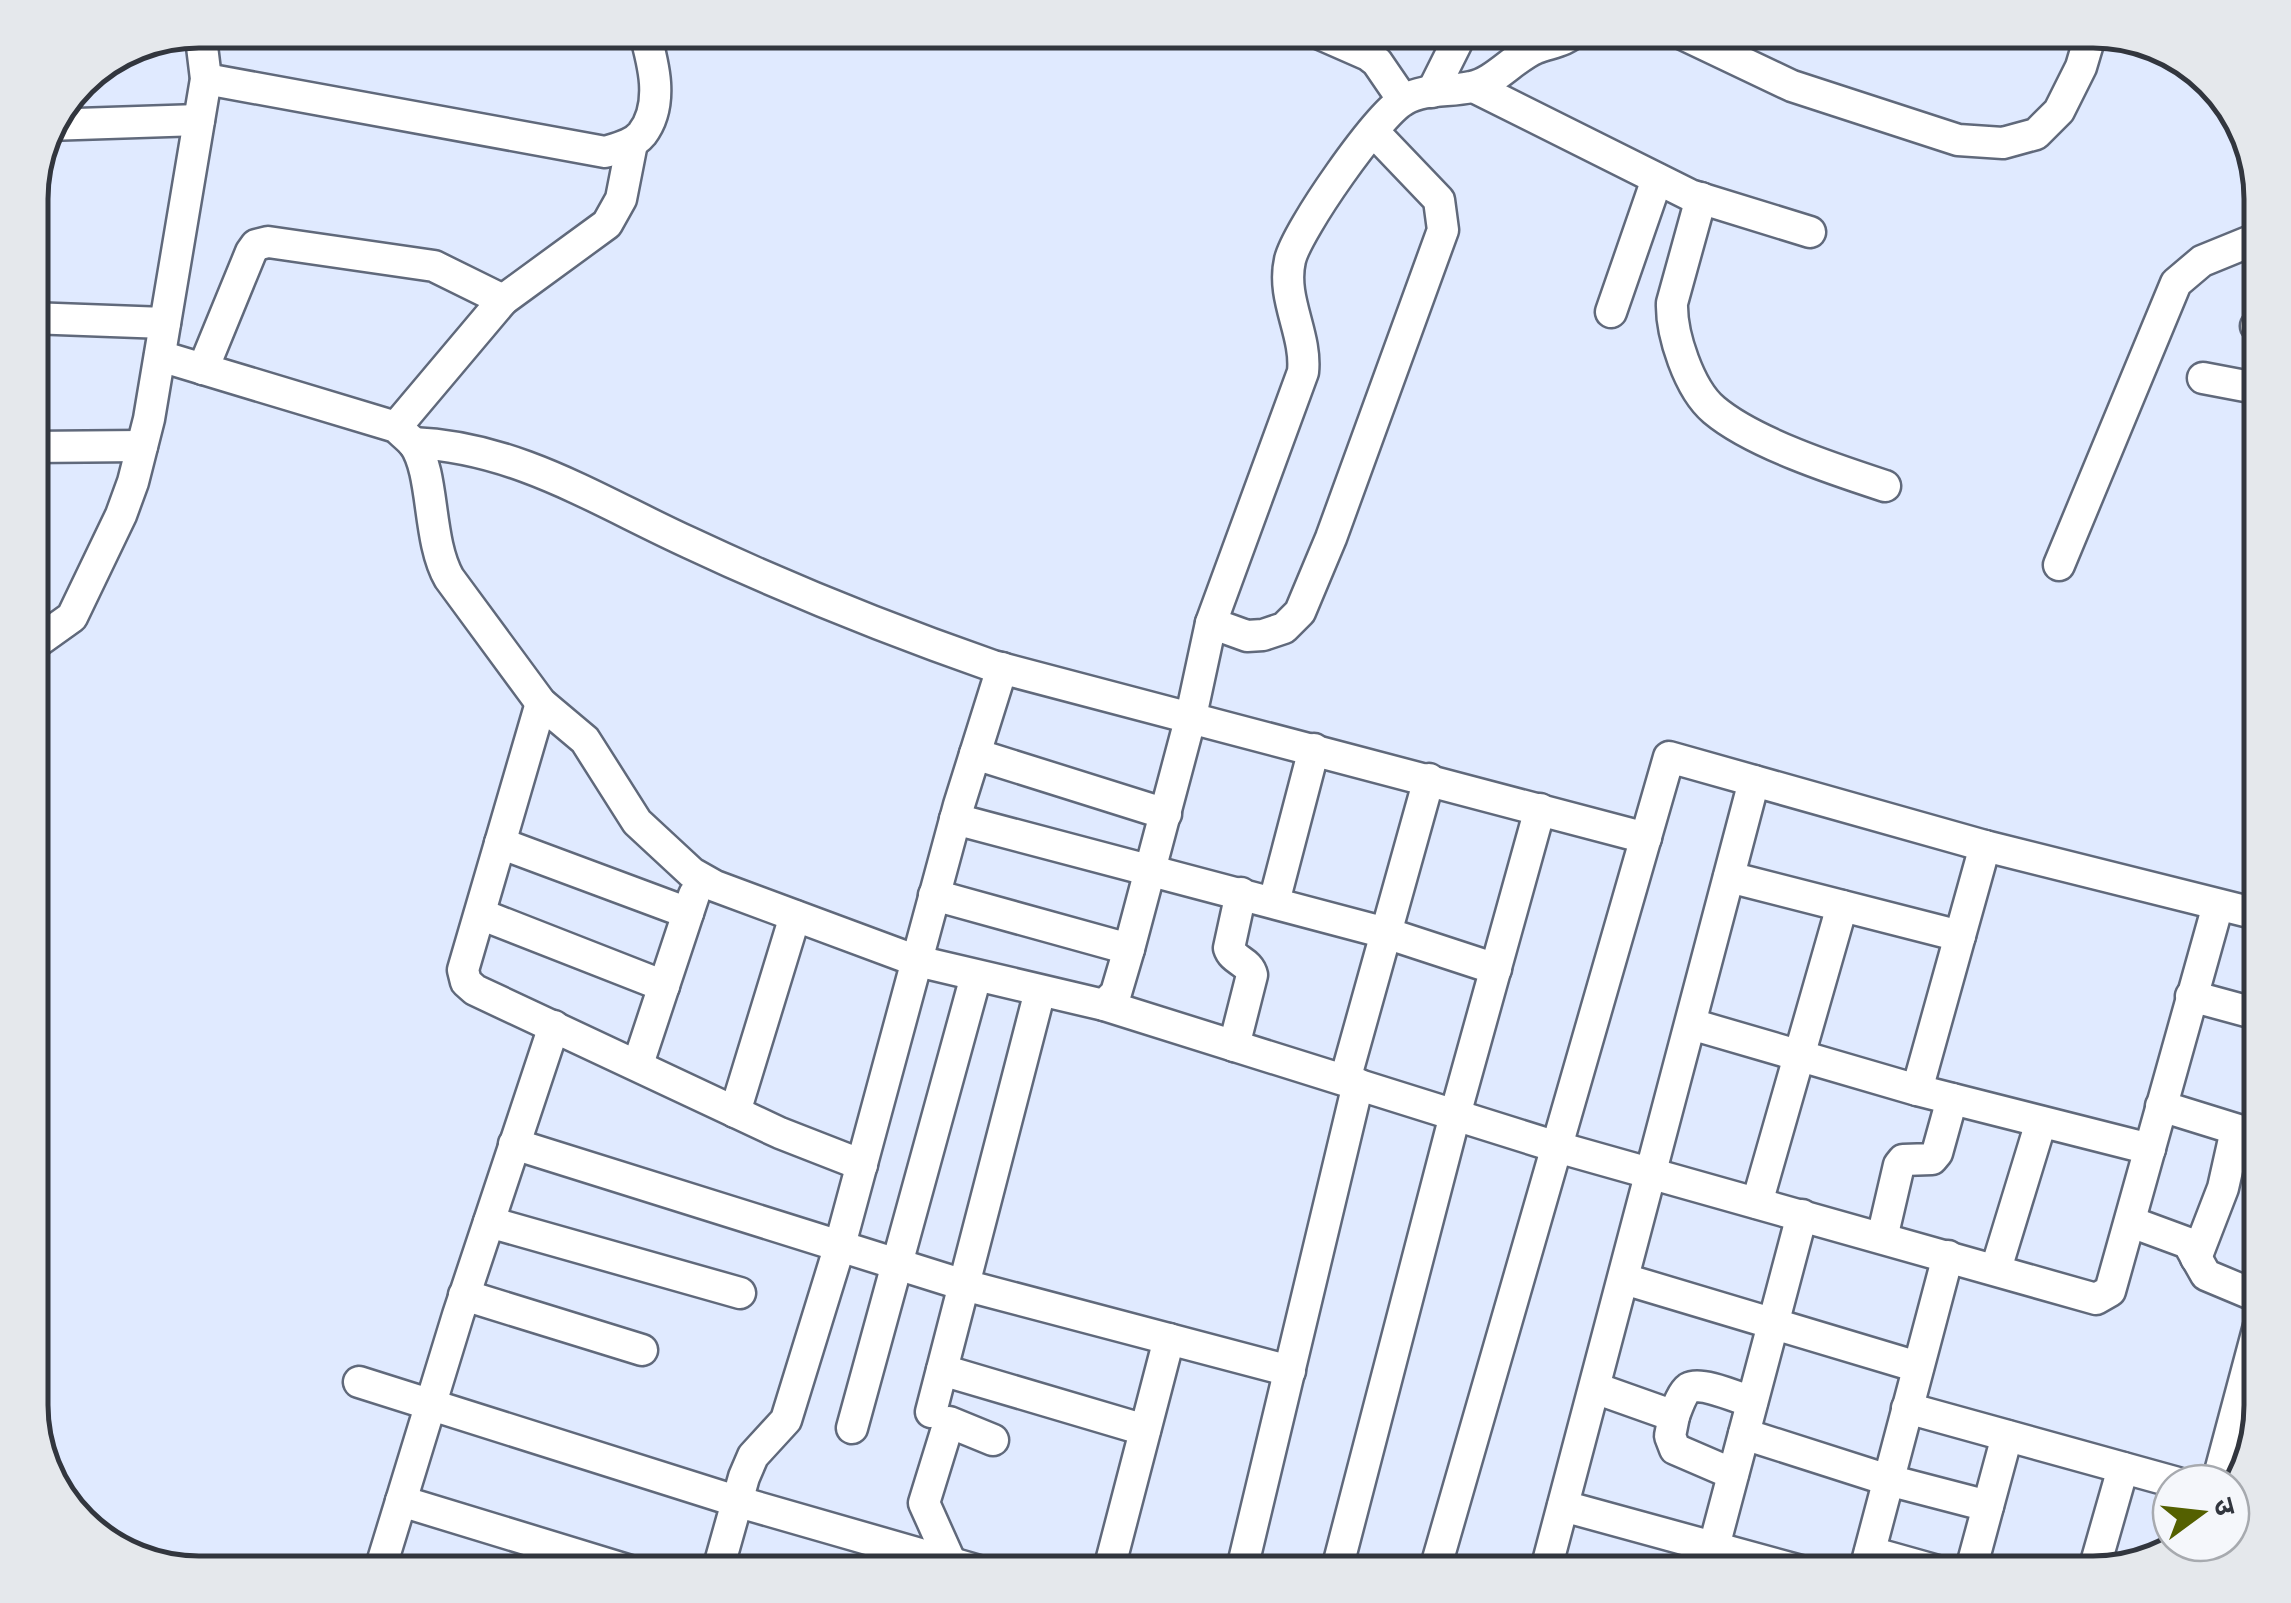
<svg xmlns="http://www.w3.org/2000/svg" width="2291" height="1603" viewBox="0 0 2291 1603" font-family="'DejaVu Sans','Noto Sans Devanagari',sans-serif">
  <rect width="100%" height="100%" fill="#e0eaff"/>
  <g fill="none" stroke-linecap="round" stroke-linejoin="round">
    <defs>
      <g id="minor">
        <polyline points="1311,30 1368,55 1377,62 1403,100"/>
        <polyline points="1674,30 1792,86 1958,140 2003,143 2036,134 2059,111 2081,67 2092,30"/>
        <path d="M206,79L605,152C618,148 633,145 642,134C665,104 653,62 644,30"/>
        <polyline points="1474,87 1690,195 1810,232"/>
        <polyline points="1432,92 1463,30"/>
        <polyline points="47,125 199,120"/>
        <path d="M1701,198L1672,303C1671,334 1689,389 1714,410C1753,443 1836,470 1885,486"/>
        <polyline points="1611,312 1657,179"/>
        <polyline points="30,318 165,323"/>
        <polyline points="2256,326 2261,327"/>
        <path d="M160,356L396,427C401,432 409,438 414,444C435,474 427,539 449,578L541,703L585,740L637,822L692,873L715,886L917,961L1104,1005L1116,993L1129,949L1191,716L1211,623L1303,372C1307,334 1281,299 1290,260C1297,230 1378,114 1404,100C1424,88 1449,92 1471,87C1494,83 1514,57 1536,48C1552,42 1564,42 1577,30"/>
        <polyline points="203,369 251,252 256,245 268,242 434,266 503,300"/>
        <polyline points="2203,378 2261,389"/>
        <polyline points="396,427 503,300 607,224 621,199 632,143"/>
        <path d="M413,443C517,447 598,501 690,543C788,589 890,630 993,666L1646,838"/>
        <polyline points="30,447 142,446"/>
        <polyline points="2059,565 2176,283 2202,261 2261,237"/>
        <polyline points="1211,623 1247,636 1263,635 1284,628 1300,612 1331,538 1443,230 1439,200 1373,131"/>
        <polyline points="30,647 72,617 121,515 133,482 149,419 206,79 200,30"/>
        <polyline points="541,703 463,970 466,982 475,990 780,1133 862,1165"/>
        <polyline points="975,754 1166,814"/>
        <polyline points="955,819 1386,933 1496,969"/>
        <polyline points="500,843 688,913"/>
        <polyline points="1729,877 1960,936"/>
        <polyline points="934,895 1129,949"/>
        <polyline points="1274,902 1314,749"/>
        <polyline points="480,914 664,986"/>
        <polyline points="2191,996 2261,1015"/>
        <polyline points="1104,1005 1557,1147 2096,1299 2110,1291 2218,905"/>
        <polyline points="1691,1024 1917,1090 2150,1149"/>
        <path d="M1234,1046L1252,975C1249,961 1233,961 1229,948L1241,893"/>
        <polyline points="638,1064 694,895"/>
        <polyline points="1345,1080 1429,779"/>
        <polyline points="1917,1090 1985,846"/>
        <polyline points="2161,1106 2261,1137"/>
        <polyline points="735,1112 795,916"/>
        <polyline points="514,1144 964,1285 1290,1371"/>
        <polyline points="1757,1203 1842,906"/>
        <polyline points="489,1222 740,1293"/>
        <polyline points="2131,1222 2188,1243 2206,1275 2261,1298"/>
        <polyline points="1882,1238 1899,1165 1903,1160 1932,1159 1937,1153 1952,1099"/>
        <polyline points="2196,1258 2223,1188 2236,1130"/>
        <polyline points="1996,1269 2041,1122"/>
        <polyline points="1624,1279 1918,1367"/>
        <polyline points="464,1295 642,1350"/>
        <polyline points="942,1370 1145,1430"/>
        <polyline points="359,1382 739,1502 986,1573"/>
        <path d="M1595,1388L1674,1416C1677,1408 1682,1393 1689,1388C1701,1381 1739,1398 1752,1402"/>
        <polyline points="1907,1408 2178,1483"/>
        <polyline points="931,1412 1040,991"/>
        <polyline points="1674,1416 1670,1436 1675,1449 1733,1474"/>
        <polyline points="852,1428 976,976"/>
        <polyline points="1744,1434 1888,1480 1988,1506"/>
        <polyline points="2217,1483 2261,1318"/>
        <polyline points="401,1501 637,1573"/>
        <polyline points="1563,1506 1808,1573"/>
        <polyline points="1870,1552 1945,1573"/>
        <polyline points="379,1573 458,1315 554,1026"/>
        <polyline points="717,1573 744,1477 753,1456 786,1420 840,1245 959,805 1002,668"/>
        <polyline points="945,1573 950,1561 924,1503 949,1422 993,1440"/>
        <polyline points="1108,1573 1169,1339"/>
        <polyline points="1241,1573 1358,1084"/>
        <polyline points="1336,1573 1455,1115 1540,809"/>
        <polyline points="1434,1573 1669,757 1985,846 2261,915"/>
        <polyline points="1545,1573 1754,781"/>
        <polyline points="1707,1573 1802,1215"/>
        <polyline points="1864,1573 1948,1256"/>
        <polyline points="1970,1573 2007,1436"/>
        <polyline points="2093,1573 2123,1468"/>
      </g>
    </defs>
    <!-- minor casing -->
    <use href="#minor" stroke="#60697b" stroke-width="35"/>
    <!-- minor -->
    <use href="#minor" stroke="#fff" stroke-width="30"/>
  </g>
  <!-- crop -->
  <path d="M0 0H2291V1603H0ZM199 48H2093A151 151 0 0 1 2244 199V1405A151 151 0 0 1 2093 1556H199A151 151 0 0 1 48 1405V199A151 151 0 0 1 199 48Z" fill="#e5e8ec" fill-rule="evenodd"/>
  <path fill="none" stroke="#32363e" stroke-width="5" d="M199 48H2093A151 151 0 0 1 2244 199V1405A151 151 0 0 1 2093 1556H199A151 151 0 0 1 48 1405V199A151 151 0 0 1 199 48Z"/>
  <!-- north arrow -->
  <g transform="translate(2201 1513) rotate(75)"><circle r="48" fill="#f5f7fb" stroke="#a7aaaf" stroke-width="2.5"/>
  <path d="M0-8L18 38L0 25L-18 38Z" fill="#546000"/>
  <text y="-15" font-size="28" font-weight="bold" text-anchor="middle" fill="#32363e">उ</text>
  </g>
</svg>
